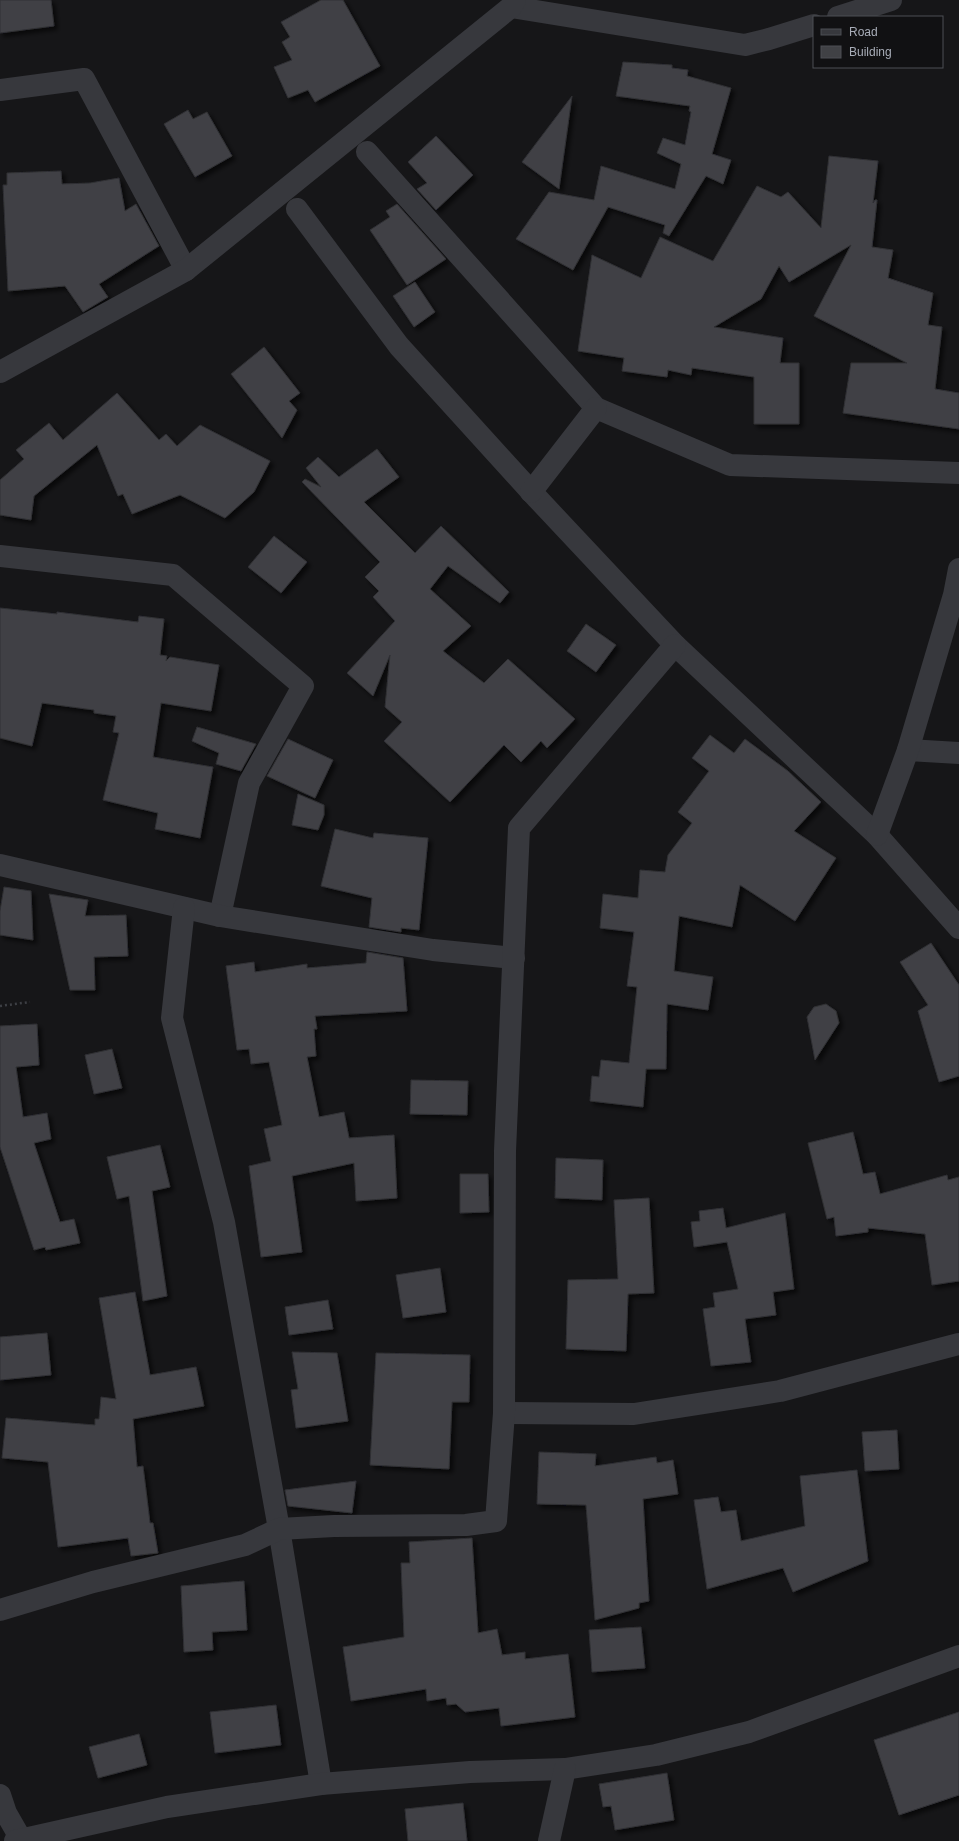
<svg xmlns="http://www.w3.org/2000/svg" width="959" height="1841" viewBox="0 0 959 1841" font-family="Helvetica,sans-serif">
  <defs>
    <filter id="shadow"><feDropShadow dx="3.5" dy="3.5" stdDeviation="2" flood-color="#0009"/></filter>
  </defs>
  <rect width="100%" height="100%" fill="#161618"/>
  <!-- building -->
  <g fill="#404145" stroke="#303034" filter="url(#shadow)">
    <polygon points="0,0 51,0 54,26 0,33"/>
    <polygon points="321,0 343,0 380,66 315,102 308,90 288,98 274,67 292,60 282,42 290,37 281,22"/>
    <polygon points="623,62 672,65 672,68 688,70 687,76 731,88 712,154 731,160 723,184 706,176 669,236 663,233 665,225 608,207 573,270 516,239 549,192 594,200 601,166 675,189 681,164 657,153 663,138 685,145 691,112 689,111 690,106 616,96"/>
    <polygon points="572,96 559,189 522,162"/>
    <polygon points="188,110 193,119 207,112 232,156 195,177 164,124"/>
    <polygon points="436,136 473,175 436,210 417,189 427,183 408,162"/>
    <polygon points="829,156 878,161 873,203 875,200 877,200 872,247 893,250 888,278 933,293 928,325 942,327 935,389 959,393 959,429 843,413 851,363 907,363 814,316 851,245 789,282 779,266 761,299 714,327 783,338 780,363 799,363 799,424 754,424 754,377 692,368 691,375 668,370 667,377 622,371 624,358 578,351 592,255 641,278 660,237 713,261 757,186 781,197 788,192 821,228"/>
    <polygon points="61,171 62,184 90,183 119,178 125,211 136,204 159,246 99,284 108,297 83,312 65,286 8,291 3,185 7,185 7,173"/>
    <polygon points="397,204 446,259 407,285 370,230 390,217 386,211"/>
    <polygon points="415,282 435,312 414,327 393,296"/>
    <polygon points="264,347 300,393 289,401 297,410 282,438 231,374"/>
    <polygon points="117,393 159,440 166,434 177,446 200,425 270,461 254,492 225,518 180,495 132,514 123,494 118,496 97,445 34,496 31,520 0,515 0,480 24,459 16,450 49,423 63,440"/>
    <polygon points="377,449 399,477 364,502 415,553 441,526 509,592 500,603 448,566 430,589 471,626 443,651 484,683 508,659 575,719 547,748 541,741 521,762 504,745 450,802 384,741 402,722 385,707 390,655 373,696 347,673 395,621 373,597 379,591 365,577 380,562 302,482 305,479 321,487 306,468 318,457 339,477"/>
    <polygon points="274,536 307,562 281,593 248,567"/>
    <polygon points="0,608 57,614 57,612 138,622 139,616 164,619 160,655 167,656 166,661 170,657 219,665 211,711 161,703 153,757 213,767 200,838 155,829 158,813 103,800 119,733 113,732 116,716 94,713 94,710 42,703 32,746 0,738"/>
    <polygon points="586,624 616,645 596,672 567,651"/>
    <polygon points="197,727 256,744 241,771 216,764 219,753 192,741"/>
    <polygon points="710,735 734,753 745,739 788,771 821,802 794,831 836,858 795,921 740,885 732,927 679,916 674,971 713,977 708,1010 667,1004 666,1069 646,1069 643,1107 590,1101 592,1076 599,1077 601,1060 629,1063 637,987 627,986 634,932 600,928 603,894 638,898 640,870 665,872 668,855 692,823 678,812 709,771 692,758"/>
    <polygon points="288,739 333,760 315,798 267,776"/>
    <polygon points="298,794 324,805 324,815 318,830 292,825"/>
    <polygon points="335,829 373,838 374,833 428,838 419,930 401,928 401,932 369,927 372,898 321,886"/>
    <polygon points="4,887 31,891 33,940 0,935 0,911"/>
    <polygon points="49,894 88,900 85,916 126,915 128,956 94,957 95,990 70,990"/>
    <polygon points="931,943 959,985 959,1076 939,1082 918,1011 928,1005 900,962"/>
    <polygon points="367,952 403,958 407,1011 315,1016 317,1029 314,1029 316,1056 307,1057 319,1117 344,1112 349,1138 394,1135 397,1198 356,1201 354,1163 292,1176 302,1252 261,1257 249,1166 271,1161 264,1129 282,1125 269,1062 251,1064 249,1049 237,1050 226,966 254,962 255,972 307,964 307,968 366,963"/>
    <polygon points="826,1004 836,1011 839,1023 815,1060 807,1017 814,1007"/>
    <polygon points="37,1024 39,1065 16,1067 23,1117 47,1113 51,1139 34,1143 60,1222 74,1219 80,1243 46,1250 45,1247 34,1250 0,1147 0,1026"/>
    <polygon points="112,1049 122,1088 94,1094 85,1055"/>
    <polygon points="411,1080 468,1081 467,1115 410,1114"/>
    <polygon points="853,1132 863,1174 875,1172 880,1194 947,1175 948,1180 959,1177 959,1281 932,1285 925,1234 868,1228 868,1232 836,1236 834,1217 827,1219 808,1143"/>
    <polygon points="160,1145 170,1187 152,1191 167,1296 143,1301 129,1196 117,1199 107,1157"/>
    <polygon points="556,1158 603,1160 602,1200 555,1198"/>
    <polygon points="460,1174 488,1174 489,1212 460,1213"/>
    <polygon points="649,1198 654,1293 628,1294 626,1351 566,1349 568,1280 618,1279 614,1200"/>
    <polygon points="723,1208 726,1228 785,1213 794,1289 773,1292 776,1315 745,1319 751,1362 711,1366 703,1309 715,1307 713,1293 738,1289 727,1242 694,1247 691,1222 700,1221 699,1211"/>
    <polygon points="440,1268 446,1312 403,1318 396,1275"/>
    <polygon points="135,1292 150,1375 196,1367 204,1406 133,1419 137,1467 143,1466 150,1523 153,1523 158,1553 131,1556 128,1538 58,1547 48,1462 2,1458 6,1418 95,1425 95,1419 99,1419 101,1397 116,1399 99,1298"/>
    <polygon points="328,1300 333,1329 289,1335 285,1307"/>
    <polygon points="47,1333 51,1375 0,1380 0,1337"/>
    <polygon points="292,1352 337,1353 348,1421 296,1428 291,1390 298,1389"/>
    <polygon points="376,1353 470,1355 469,1402 452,1402 449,1469 370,1465"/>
    <polygon points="897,1430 899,1469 865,1471 862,1432"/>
    <polygon points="539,1452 596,1454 595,1466 656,1457 657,1463 673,1460 678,1494 643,1499 649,1601 639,1603 639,1608 595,1620 586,1505 537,1504"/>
    <polygon points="857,1470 868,1561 793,1592 783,1568 707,1589 694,1500 718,1497 721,1512 736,1510 741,1541 805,1526 800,1476"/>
    <polygon points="356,1481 352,1513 288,1506 285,1490"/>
    <polygon points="472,1538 478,1633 497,1629 502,1655 525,1652 525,1659 568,1654 575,1717 501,1726 499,1708 465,1712 456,1704 447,1705 446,1698 427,1701 426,1689 351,1701 343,1647 404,1637 401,1563 410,1563 409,1542"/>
    <polygon points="244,1581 247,1630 212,1632 213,1650 184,1652 181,1586"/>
    <polygon points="641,1627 645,1668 592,1672 589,1630"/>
    <polygon points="276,1705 281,1745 215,1753 210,1712"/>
    <polygon points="959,1712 959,1795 899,1815 874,1740"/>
    <polygon points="139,1734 147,1765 98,1778 89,1747"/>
    <polygon points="667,1773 674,1820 615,1830 611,1806 603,1807 599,1784"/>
    <polygon points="463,1803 467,1841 408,1841 405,1809"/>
  </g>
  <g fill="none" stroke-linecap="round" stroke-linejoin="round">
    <!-- path -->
    <polyline stroke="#3d3f44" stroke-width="2.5" stroke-dasharray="2 3" stroke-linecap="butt" points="0,1006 30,1002"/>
    <!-- street -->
    <g stroke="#37383d" stroke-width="22">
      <polyline points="511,7 745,45 769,39 814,25"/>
      <polyline points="838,17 891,0"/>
      <polyline points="0,90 84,79 186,270"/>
      <polyline points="367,152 596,408 730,465 959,473"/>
      <polyline points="297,209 399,346 537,498 675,645 877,835 959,928"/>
      <polyline points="0,372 186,270 511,7 515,0"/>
      <polyline points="531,492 596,408"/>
      <polyline points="0,556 173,575 303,686 249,783 220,916"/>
      <polyline points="908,750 959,753"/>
      <polyline points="877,835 908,750 954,595 959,569"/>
      <polyline points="0,865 220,916 433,950 514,958"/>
      <polyline points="184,908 172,1018 224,1222 279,1529 321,1784"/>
      <polyline points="504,1413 634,1414 780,1391 959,1344"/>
      <polyline points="0,1610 93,1582 245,1545 279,1529 334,1526 466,1525 496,1521 504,1413 505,1151 519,828 675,645"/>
      <polyline points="0,1795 6,1813 22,1841"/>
      <polyline points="15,1841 167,1807 321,1784 470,1772 565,1769 656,1755 749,1732 959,1656"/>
      <polyline points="549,1841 565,1769"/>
    </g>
  </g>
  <!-- legend -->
  <rect x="813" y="16" width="130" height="52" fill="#111113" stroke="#4d4f55"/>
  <rect x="821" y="29" width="20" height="6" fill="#37383d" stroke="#4d4f55"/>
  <text x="849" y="36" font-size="12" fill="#a8adb8">Road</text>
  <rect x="821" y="46" width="20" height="12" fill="#404145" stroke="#4d4f55"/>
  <text x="849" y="56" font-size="12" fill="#a8adb8">Building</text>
</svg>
